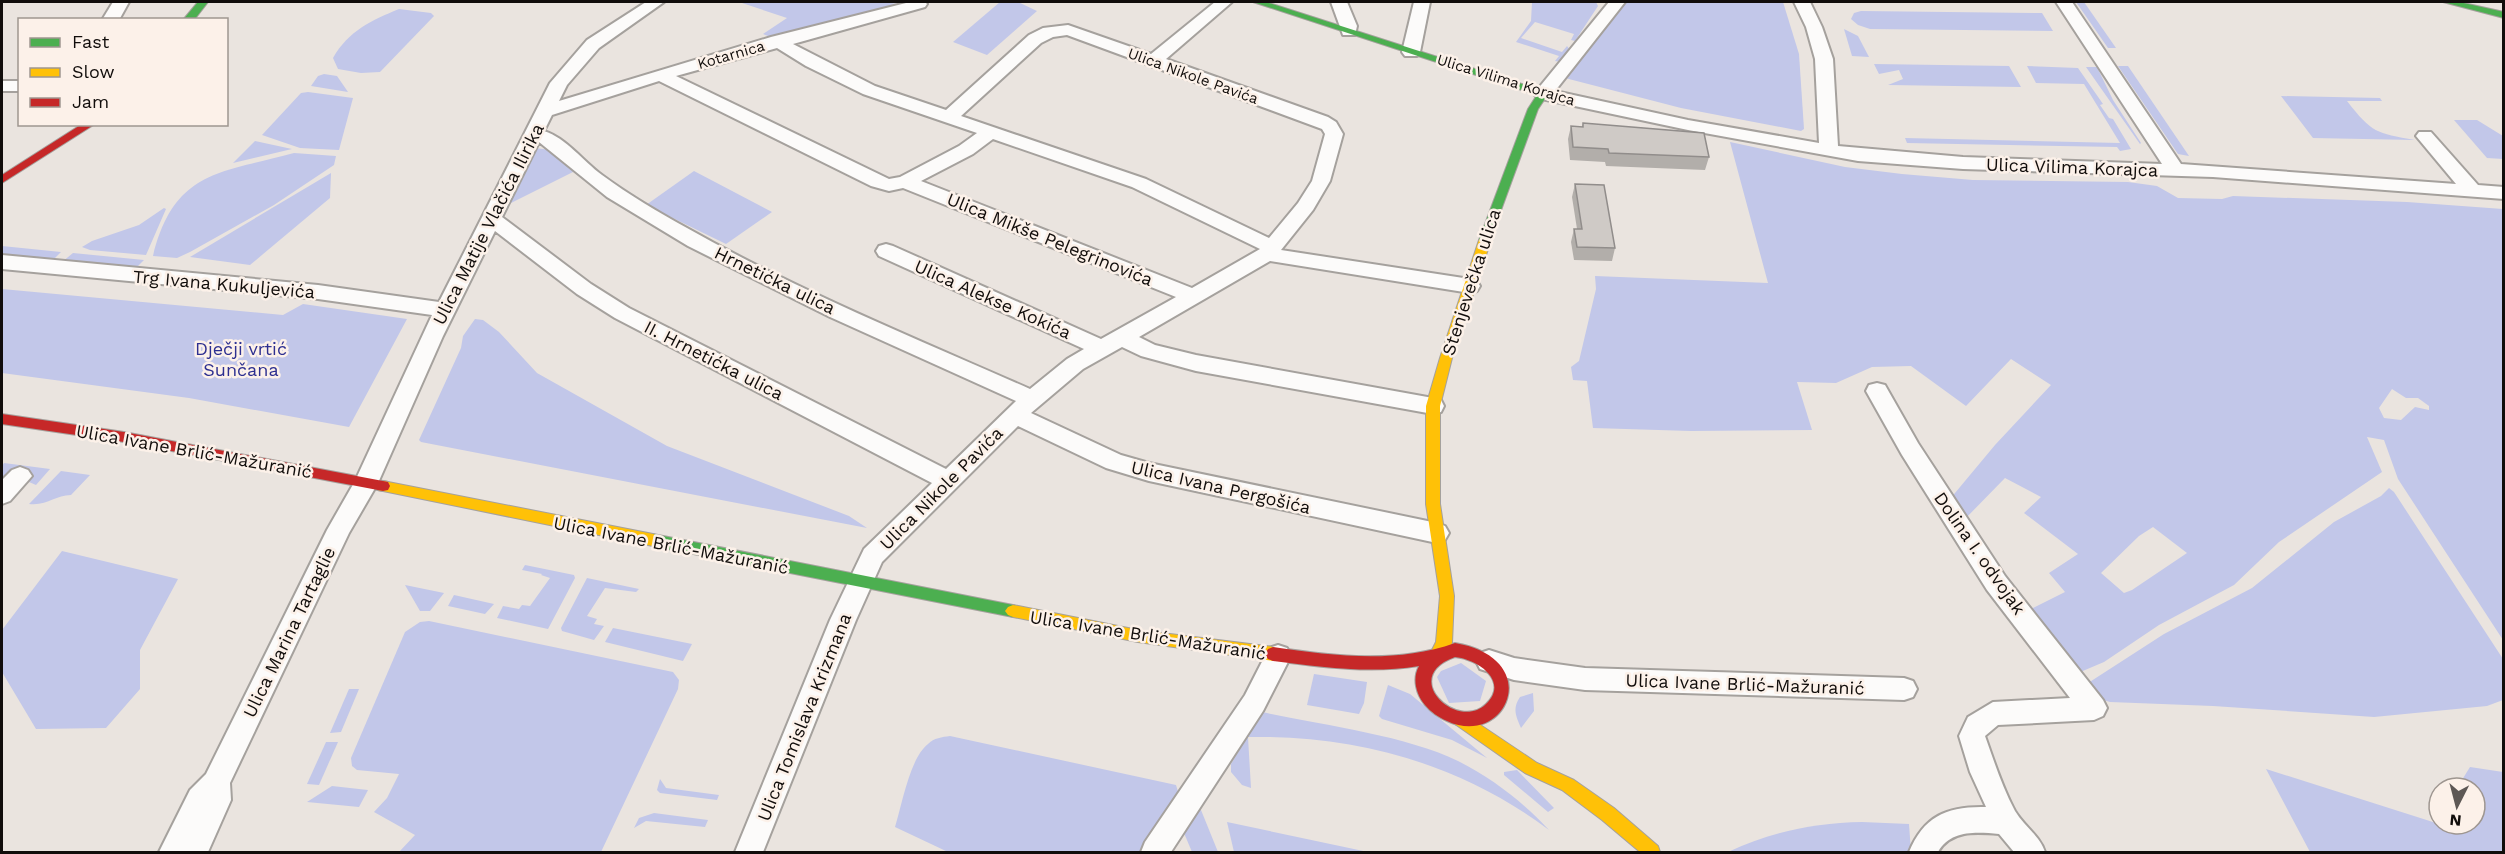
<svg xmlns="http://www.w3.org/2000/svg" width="2505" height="854" viewBox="0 0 2505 854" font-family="'Work Sans',sans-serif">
  <rect width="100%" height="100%" fill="#eae4df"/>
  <!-- green -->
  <g fill="#c2c7e9" fill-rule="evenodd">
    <polygon points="739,2 879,2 900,4 773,38 763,34 787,18"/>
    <polygon points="1000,2 1018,2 1037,11 987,55 953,42"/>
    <polygon points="1532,2 1596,2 1598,6 1575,41 1571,40 1574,34 1535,22 1521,38 1562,52 1567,46 1571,51 1561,62 1555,61 1559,56 1516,42 1531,21"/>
    <polygon points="1627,2 1783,2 1799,54 1804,129 1801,131 1681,108 1565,78 1609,17"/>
    <polygon points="2076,2 2084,2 2116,48 2108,48"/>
    <path d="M399,9L431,13L434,16L380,72L361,73L338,69L333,58C348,31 372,20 399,9Z"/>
    <polygon points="1861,11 2042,13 2053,31 1870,29 1858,25 1851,19 1854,13"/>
    <polygon points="1844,29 1858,36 1869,57 1852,56"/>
    <polygon points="1874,64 2009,66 2021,87 1888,85 1903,79 1899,70 1879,74"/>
    <polygon points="2027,66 2078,68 2103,104 2100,105 2109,118 2113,119 2131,149 2120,151 2117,147 1907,143 1905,138 2120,143 2084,84 2036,83"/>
    <polygon points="2118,66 2128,66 2189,156 2178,154"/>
    <polygon points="2086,67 2097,67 2113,100 2141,143 2140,144"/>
    <polygon points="324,74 337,76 348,92 311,86 318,76"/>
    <polygon points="308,92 353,98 339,150 300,148 262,135 301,93"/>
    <path d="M2281,96L2380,98L2382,101H2347C2372,133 2376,133 2415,140L2313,138Z"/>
    <polygon points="2454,120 2477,120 2503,136 2503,159 2487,158"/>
    <polygon points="255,141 292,149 233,163"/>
    <path d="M1730,142L1845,167L1902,174L1973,180L2128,182L2157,186L2178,198L2222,199L2233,196L2407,202L2503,209V640L2398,479L2384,440L2367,437L2382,472L2279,542L2234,585L2159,625L2104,662L2078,673L2027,611L2065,592L2049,573L2078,554L2024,513L2041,497L2005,478L1963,521L1950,499L1995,445L2051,385L2011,359L1966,406L1911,366L1872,367L1836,383L1797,382L1812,430L1691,431L1593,428L1587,381L1573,380L1571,367L1579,361L1596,289L1595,276L1768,283ZM2392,389L2406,398H2418L2429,406V410L2415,407L2401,420L2384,418L2379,408ZM2153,527L2187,553L2132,590L2124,593L2101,573L2139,536Z"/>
    <polygon points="535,148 551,150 575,171 509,204"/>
    <path d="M294,153L336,156L334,165L274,205L190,252L177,258L153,256C174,170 221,173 294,153Z"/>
    <polygon points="694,171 772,212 726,244 646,205"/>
    <polygon points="331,173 330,198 250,265 190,257"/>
    <polygon points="164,208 166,209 146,255 90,250 82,247 92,241 139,225"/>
    <polygon points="2,246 61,252 52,261 2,257"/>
    <polygon points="73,253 144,260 134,270 62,262"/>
    <polygon points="2,289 283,315 303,304 407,319 349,427 189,398 2,373"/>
    <polygon points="475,319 483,320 499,332 537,373 667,446 849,516 867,528 421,442 419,440 461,348 463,336"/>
    <polygon points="4,463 50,469 36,485 29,482 32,472 13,470 2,478 2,466"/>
    <path d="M61,471L90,475L71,495C55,495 48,506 29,504Z"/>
    <polygon points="2389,488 2394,492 2503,659 2503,700 2487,706 2374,717 2213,706 2110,702 2100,699 2085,685 2164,634 2252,588 2334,522 2381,496"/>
    <polygon points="62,551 178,579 140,650 140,689 106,728 36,729 2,672 2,630"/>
    <polygon points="525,565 574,575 575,578 548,629 497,618 503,606 519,609 522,605 530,606 550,578 541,575 542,574 522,570"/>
    <polygon points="587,578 639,589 636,592 605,588 587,616 597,619 594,624 604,626 594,640 562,631 561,628"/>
    <polygon points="405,585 444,593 430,611 420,611"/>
    <polygon points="454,595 494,604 485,614 448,606"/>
    <polygon points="429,621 673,672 679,680 678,689 601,852 399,852 415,835 374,812 387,798 399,774 357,770 352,766 351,758 405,632 420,622"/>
    <polygon points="613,628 692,644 683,661 605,642"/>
    <polygon points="1461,663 1486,681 1480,701 1449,703 1437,677 1441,671"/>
    <polygon points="1314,674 1367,682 1364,703 1359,714 1307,705"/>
    <polygon points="1388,685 1410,694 1487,758 1452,740 1382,719 1379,716"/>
    <polygon points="349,689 359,689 341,732 330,733"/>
    <path d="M1533,693L1534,711L1521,728C1516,716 1512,709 1520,697Z"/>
    <path d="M1262,712C1321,725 1405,735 1458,761C1492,778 1523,802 1549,830C1461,764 1358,735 1248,737L1251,788L1242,785L1231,772V764Z"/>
    <path d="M950,736L1176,785L1179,795L1141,852H948L895,827C902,804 910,758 928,744C934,738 942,737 950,736Z"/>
    <polygon points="326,742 338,742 319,785 307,784"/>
    <polygon points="2470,767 2503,772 2503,852 2310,852 2266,769 2436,823 2439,819 2439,824 2475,824 2475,788 2457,788"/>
    <polygon points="1517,770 1554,808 1548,812 1504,775 1504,772"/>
    <polygon points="660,779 666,788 719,795 717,800 660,793 657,790"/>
    <polygon points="332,786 368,790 359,807 307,802"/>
    <polygon points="1201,810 1218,852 1192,852 1184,833 1195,812"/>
    <polygon points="654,813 708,820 705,827 646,821 634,828 639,818"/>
    <polygon points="1227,822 1368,852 1234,852"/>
    <path d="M1862,822L1909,824L1911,852H1728C1771,832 1814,823 1862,822Z"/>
  </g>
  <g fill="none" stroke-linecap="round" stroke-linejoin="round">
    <defs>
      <g id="street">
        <polygon points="113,2 129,2 119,20 102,20"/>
        <path d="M646,2H664L599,48L567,85L559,101L771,37L910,2H925L927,4L925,7L793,44L875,86L946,110L1029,35L1043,28L1068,25L1151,54L1215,2H1232L1166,59L1328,117L1336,122L1343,134L1330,181L1313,210L1281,250L1470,279L1477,281L1480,286L1477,291L1470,293L1270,261L1139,337L1155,345L1196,355L1433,398L1441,400L1444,406L1441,412L1433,414L1196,371L1141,356L1122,347L1083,369L1031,413L1121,455L1149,463L1437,523L1445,526L1449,533L1445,540L1437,543L1149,481L1106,468L1018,426L882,562L856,620L763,852H735L830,620L864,549L932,483L615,318L577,294L495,231L443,336L378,483L349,533L230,783L231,800L208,852H159L190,790L206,774L327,530L355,481L432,315L318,299L2,269V255L318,285L439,302L550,83L587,40ZM1067,35L1322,129L1325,134L1312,181L1298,203L1269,238L1146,179L961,116L1041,43L1053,37ZM777,48L806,66L863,94L977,133L959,146L900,177L889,179L676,76ZM659,81L871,186L889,191L903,188L1176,297L1101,339L893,246L886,244L879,246L876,251L879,256L1084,349L1067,359L1030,389C914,338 797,290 687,228C658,212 629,195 602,175C583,161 566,138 544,131L552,115ZM993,139L1132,187L1260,249L1192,288L921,181L973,154ZM539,142L607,197L688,246L830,317L1016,401L946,469L629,308L591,284L502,217Z"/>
        <polygon points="1331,2 1347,2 1357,26 1355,35 1343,35"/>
        <polygon points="1414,2 1430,2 1420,52 1417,56 1405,56 1402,52"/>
        <polygon points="1609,2 1625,2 1555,91 1688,120 1819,143 1815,59 1806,27 1794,2 1810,2 1822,27 1833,59 1838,146 1963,157 2162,164 2056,2 2072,2 2181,164 2456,184 2416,136 2419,132 2431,132 2478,185 2504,187 2504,199 2213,177 1963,169 1858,161 1688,130 1537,98 1534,94 1537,90"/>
        <rect x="2" y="81" width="18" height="10"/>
        <path d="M1877,383L1885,385L1918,443L2005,576L2103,700L2107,708L2103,716L2094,720L1998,725L1985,736C1994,761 2002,787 2015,811C2024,826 2040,836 2045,852H2014L1999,834C1975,832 1951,830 1938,852H1909C1924,816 1947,806 1986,807L1970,772L1959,736L1968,717L1993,702L2070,698L1987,590L1902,455L1866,391L1869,385Z"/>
        <polygon points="20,467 28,470 32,476 10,501 2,504 2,480 12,470"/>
        <polygon points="1278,645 1287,648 1291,656 1263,711 1171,852 1141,852 1145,842 1245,695 1269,648"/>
        <polygon points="1489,650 1514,658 1585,668 1904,678 1913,681 1917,689 1913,697 1904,700 1585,690 1514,680 1480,669 1476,661 1480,653"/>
      </g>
      <g id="fast">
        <polygon points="198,2 208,2 194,20 183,20"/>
        <polygon points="1253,2 1266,2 1547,92 1548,94 1538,109 1489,243 1481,243 1479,240 1528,109 1537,95"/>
        <polygon points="2443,2 2459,2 2504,12 2504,18"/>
        <polygon points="653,534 1013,605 1018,607 1021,611 1018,615 1013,617 653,546 648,544 646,540 648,536"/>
      </g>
      <g id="slow">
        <polygon points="1485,236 1491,240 1452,358 1440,406 1440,504 1454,596 1452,643 1442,661 1437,663 1432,661 1429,656 1436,642 1440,596 1426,504 1426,406 1440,358 1479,240"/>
        <polygon points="383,481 653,534 658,536 660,540 658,544 653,546 383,491 378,490 376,486 378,482"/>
        <polygon points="1013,605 1138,630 1273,647 1278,649 1281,654 1278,659 1273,661 1138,642 1013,617 1008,615 1005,611 1008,607"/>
        <polygon points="1461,712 1537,763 1574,780 1614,808 1658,846 1660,852 1640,852 1602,820 1562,790 1525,773 1455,724 1453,719 1455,714"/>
      </g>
      <g id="jam">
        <polygon points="82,124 95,124 2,183 2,175"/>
        <polygon points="2,414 124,432 383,481 388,482 390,486 388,490 383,491 124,442 2,424"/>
        <path d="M1455,643C1547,659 1505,749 1447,721C1438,717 1431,712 1425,705C1416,694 1412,679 1419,666C1370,674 1321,667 1273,661L1268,659L1265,654L1268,649L1273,647C1334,656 1396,664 1455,643ZM1455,657C1477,659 1510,681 1486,704C1458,732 1398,677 1455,657Z"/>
      </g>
    </defs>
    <!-- street casing -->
    <use href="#street" stroke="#a5a19d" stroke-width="4"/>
    <!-- fast casing -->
    <use href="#fast" stroke="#a5a19d" stroke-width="2"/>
    <!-- slow casing -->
    <use href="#slow" stroke="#a5a19d" stroke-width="2"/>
    <!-- jam casing -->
    <use href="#jam" stroke="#a5a19d" stroke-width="2"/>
    <!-- street -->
    <use href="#street" fill="#fcfbfa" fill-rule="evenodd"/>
    <!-- fast -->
    <use href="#fast" fill="#4caf50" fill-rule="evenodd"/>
    <!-- slow -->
    <use href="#slow" fill="#ffc107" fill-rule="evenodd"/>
    <!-- jam -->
    <use href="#jam" fill="#c62828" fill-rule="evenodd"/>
  </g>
  <!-- wall -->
  <g fill="#b2aeaa">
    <polygon points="1583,123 1709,157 1705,170 1606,166 1605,162 1570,160 1568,139 1571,126 1582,127"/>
    <polygon points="1575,184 1615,248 1612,261 1574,260 1571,242 1574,229 1577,229 1572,197"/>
  </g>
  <!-- building -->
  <g fill="#cfcac6" stroke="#918d8b" stroke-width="1.5">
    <polygon points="1583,123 1704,133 1709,157 1609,153 1608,149 1573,147 1571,126 1583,127"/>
    <polygon points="1575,184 1604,185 1615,248 1577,247 1574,229 1582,229"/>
  </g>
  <g text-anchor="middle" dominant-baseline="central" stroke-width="5" stroke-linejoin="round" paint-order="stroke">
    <!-- far-street labels -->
    <g font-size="15" fill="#110d0b" stroke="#fcf1e9">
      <text transform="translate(731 55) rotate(-16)">Kotarnica</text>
      <text transform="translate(1193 76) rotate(20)">Ulica Nikole Pavića</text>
      <text transform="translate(1506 80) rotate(17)">Ulica Vilima Korajca</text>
    </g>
    <!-- street labels -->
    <g font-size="18" fill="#110d0b" stroke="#fcf1e9">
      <text transform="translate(2072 167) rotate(2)">Ulica Vilima Korajca</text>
      <text transform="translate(488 224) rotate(-63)">Ulica Matije Vlačića Ilirika</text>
      <text transform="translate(1050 239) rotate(22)">Ulica Mikše Pelegrinovića</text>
      <text transform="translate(775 280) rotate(26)">Hrnetićka ulica</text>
      <text transform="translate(1471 282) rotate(-72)">Stenjevečka ulica</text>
      <text transform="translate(224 284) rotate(5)">Trg Ivana Kukuljevića</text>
      <text transform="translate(993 299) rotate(24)">Ulica Alekse Kokića</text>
      <text transform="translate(714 360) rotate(27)">II. Hrnetićka ulica</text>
      <text transform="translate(194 451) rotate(10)">Ulica Ivane Brlić-Mažuranić</text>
      <text transform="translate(1221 487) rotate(13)">Ulica Ivana Pergošića</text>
      <text transform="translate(941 488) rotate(-45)">Ulica Nikole Pavića</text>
      <text transform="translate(671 545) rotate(11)">Ulica Ivane Brlić-Mažuranić</text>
      <text transform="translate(1980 553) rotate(55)">Dolina I. odvojak</text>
      <text transform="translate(289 632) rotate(-64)">Ulica Marina Tartaglie</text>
      <text transform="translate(1148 635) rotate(9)">Ulica Ivane Brlić-Mažuranić</text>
      <text transform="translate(1745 684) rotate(2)">Ulica Ivane Brlić-Mažuranić</text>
      <text transform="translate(804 717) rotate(-68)">Ulica Tomislava Krizmana</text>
    </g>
    <!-- park labels -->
    <g font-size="18" fill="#2d2f90" stroke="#fcf1e9">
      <text x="241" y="348">Dječji vrtić<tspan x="241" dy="21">Sunčana</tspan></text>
    </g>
  </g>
  <!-- border -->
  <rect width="2505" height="854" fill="none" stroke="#110d0b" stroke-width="6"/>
  <!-- legend -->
  <rect x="18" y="18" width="210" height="108" fill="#fcf1e9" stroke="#9e9690" stroke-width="1.5"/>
  <rect x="30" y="38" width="30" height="9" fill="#4caf50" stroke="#9e9690" stroke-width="1.5"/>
  <text x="72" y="48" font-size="18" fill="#110d0b">Fast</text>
  <rect x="30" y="68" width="30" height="9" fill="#ffc107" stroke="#9e9690" stroke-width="1.5"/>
  <text x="72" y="78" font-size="18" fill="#110d0b">Slow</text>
  <rect x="30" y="98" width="30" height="9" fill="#c62828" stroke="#9e9690" stroke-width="1.5"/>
  <text x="72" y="108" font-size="18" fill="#110d0b">Jam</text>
  <!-- north arrow -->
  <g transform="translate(2457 806) rotate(186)"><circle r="28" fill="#fcf1e9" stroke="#9e9690" stroke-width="1.5"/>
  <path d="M0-4.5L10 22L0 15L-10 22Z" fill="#5d5855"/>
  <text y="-9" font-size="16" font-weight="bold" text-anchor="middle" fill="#110d0b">N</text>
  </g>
</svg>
